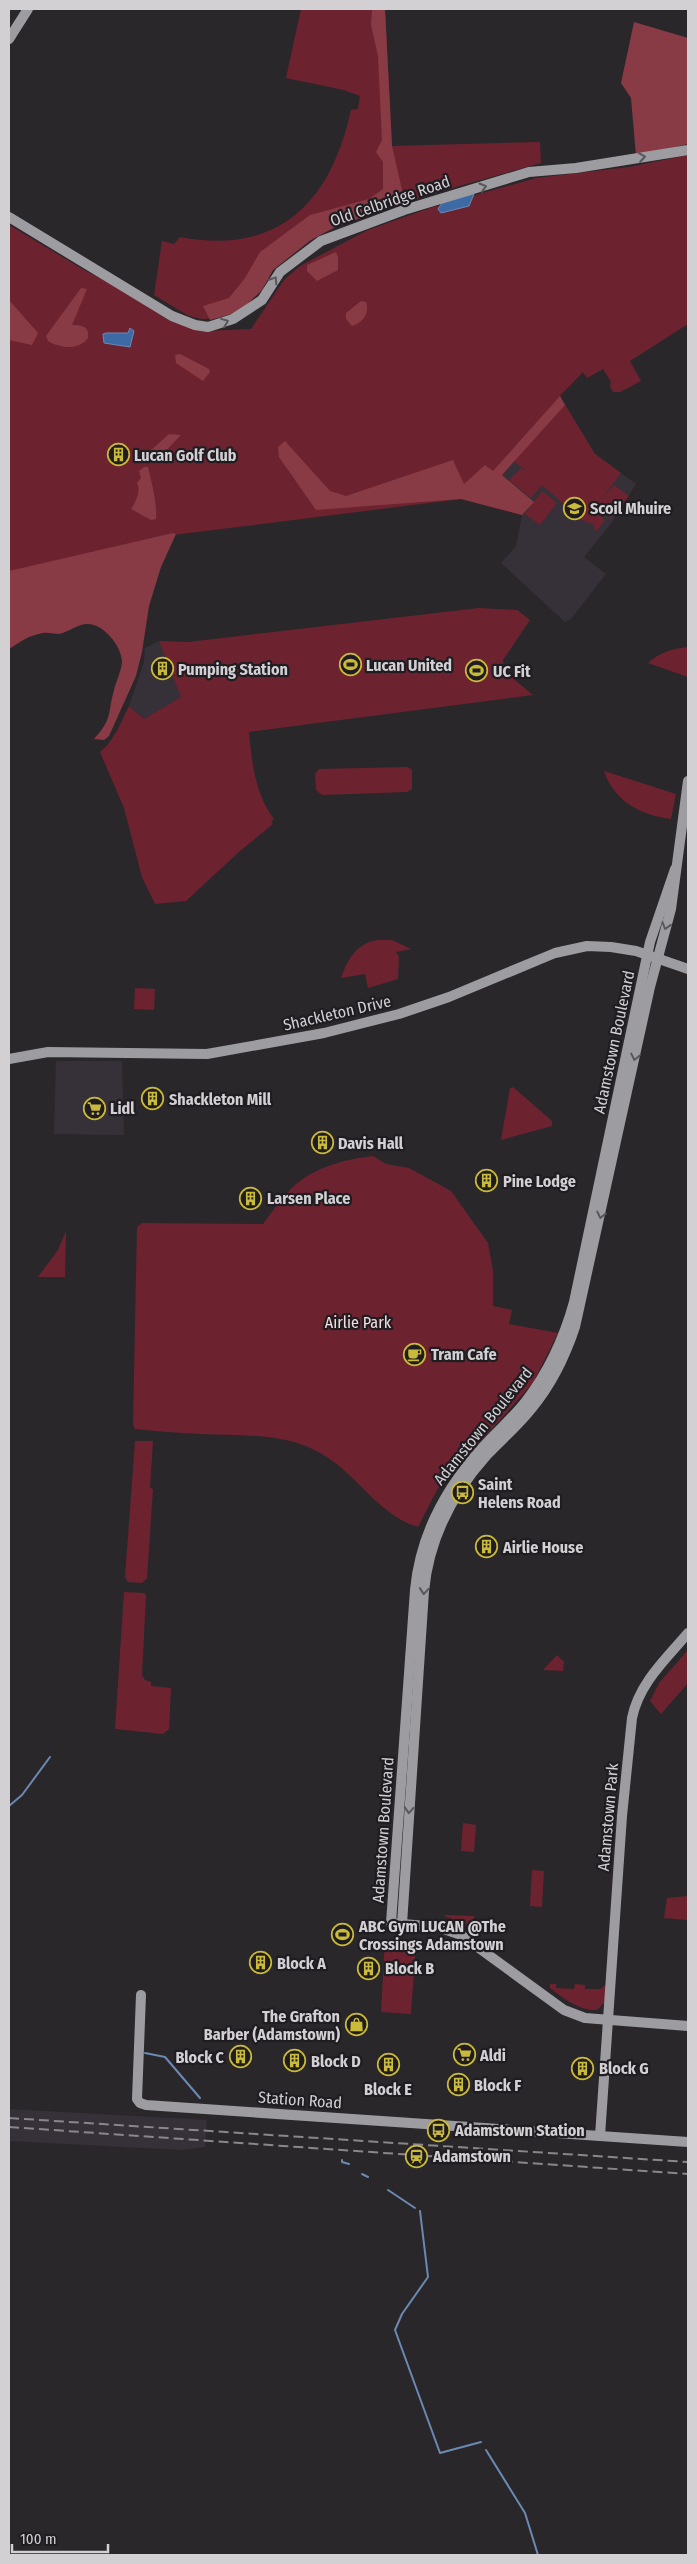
<svg xmlns="http://www.w3.org/2000/svg" width="697" height="2564" viewBox="0 0 697 2564" font-family="'Fira Sans Condensed',sans-serif">
  <rect width="100%" height="100%" fill="#2a272b"/>
  <!-- built -->
  <g fill="#363039">
    <polygon points="565,405 595,454 636,484 610,525 584,557 606,574 571,619 565,622 501,563 516,546 522,515 534,502 502,475"/>
    <polygon points="159,641 182,697 144,719 129,706 144,662 145,648"/>
    <polygon points="56,1061 122,1061 124,1135 54,1134"/>
    <polygon points="9,2109 207,2120 205,2147 182,2150 9,2141"/>
  </g>
  <!-- green -->
  <g fill="#6d232f">
    <path d="M301,9H385L392,146L540,142L541,163L434,193L337,226L311,240L288,256L273,270L262,290L218,318L202,319L189,316L154,295L162,241L174,244L180,237C279,256 331,202 351,110L358,109L360,96L344,90L286,78Z"/>
    <polygon points="688,155 688,324 630,361 641,381 620,392 613,392 610,386 611,382 603,369 587,378 583,372 560,396 595,454 621,473 601,500 614,485 629,496 611,518 596,506 594,510 605,520 596,532 593,524 583,521 542,485 531,498 509,480 521,468 531,475 514,461 502,476 534,502 542,491 557,503 540,525 525,514 532,504 522,515 461,499 173,535 9,596 9,225 86,271 205,331 251,329 284,280 300,266 368,230 433,207 536,178 629,167"/>
    <path d="M479,608L517,610L530,620L503,660L504,671L533,695L249,732C252,764 255,793 274,819L271,822L273,824L240,851L186,901L155,904L142,877L124,808L100,752C114,741 121,722 129,706L144,719L181,697L159,641L188,642Z"/>
    <path d="M688,647V677L648,663C660,652 672,649 688,647Z"/>
    <polygon points="408,767 412,770 412,789 407,792 322,795 316,790 315,774 319,769"/>
    <path d="M604,771L676,794L671,819C640,815 614,801 604,771Z"/>
    <path d="M377,940H392L411,949L396,952L399,957L398,979L368,988L365,974L341,978C348,959 356,944 377,940Z"/>
    <polygon points="135,988 155,989 154,1010 134,1009"/>
    <polygon points="513,1087 552,1121 552,1126 501,1140 510,1088"/>
    <path d="M373,1156L386,1164L409,1168L451,1191L488,1243L493,1271V1306L512,1310L509,1324L558,1333L533,1383L437,1490L418,1527C378,1515 358,1475 322,1454C285,1432 241,1436 200,1434C178,1433 156,1431 135,1429L133,1424L137,1227L142,1223L263,1224C271,1213 279,1202 288,1192C308,1169 344,1159 373,1156Z"/>
    <polygon points="66,1231 65,1277 38,1277 58,1250"/>
    <polygon points="135,1441 153,1441 150,1488 153,1489 147,1578 142,1583 128,1582 125,1577"/>
    <polygon points="124,1592 144,1593 146,1595 142,1675 145,1680 151,1682 151,1686 171,1688 169,1729 163,1734 115,1729"/>
    <polygon points="688,1650 688,1683 661,1714 650,1701 659,1683"/>
    <polygon points="557,1655 564,1662 563,1671 543,1670"/>
    <polygon points="463,1823 476,1825 474,1852 461,1851"/>
    <polygon points="532,1870 544,1871 542,1907 530,1906"/>
    <polygon points="688,1896 688,1920 664,1918 667,1898"/>
    <polygon points="446,1915 474,1916 473,1927 444,1916"/>
    <polygon points="385,1939 416,1941 411,2014 381,2012"/>
    <path d="M550,1984H556V1988L574,1989L575,1984L585,1985V1989H601L605,1985V2002L597,2010C580,2011 563,1998 550,1988Z"/>
  </g>
  <!-- forest -->
  <g fill="#883a45">
    <polygon points="372,9 385,9 392,146 405,203 337,226 311,240 273,270 262,290 239,312 210,320 203,306 229,298 245,278 260,252 310,215 369,199 383,189 383,162 376,152 382,140 378,56 371,25"/>
    <polygon points="634,22 688,38 688,144 636,156 631,98 621,83"/>
    <polygon points="336,252 338,257 338,270 317,281 307,271 307,265"/>
    <path d="M81,288L87,289L72,325C81,325 90,326 88,338C78,351 60,348 48,341L46,336Z"/>
    <polygon points="9,300 38,333 32,345 9,340"/>
    <path d="M361,301L366,302C370,312 363,323 352,326L346,319V313Z"/>
    <polygon points="180,354 209,369 210,372 203,381 176,363 175,355"/>
    <polygon points="560,396 565,405 502,475 534,502 522,515 461,499 316,510 279,457 278,447 285,441 330,491 346,496 453,460 464,484 485,465 493,471"/>
    <polygon points="169,434 181,435 155,462 150,461 148,453"/>
    <path d="M144,467H148C152,485 157,501 156,519L151,520L131,509C136,502 141,491 137,483L141,478L139,471Z"/>
    <path d="M173,533L176,534L161,567L149,606L142,652L136,676L109,736L104,740L94,739C113,718 107,715 114,690C116,681 122,670 122,661C121,645 103,624 88,624C77,624 69,632 59,634C54,634 48,632 43,633C27,636 22,641 9,649V571Z"/>
  </g>
  <!-- water -->
  <g fill="#3d6aa5" stroke="#6a89b3">
    <polygon points="474,194 469,206 441,213 438,209 442,203"/>
    <polygon points="130,328 134,331 130,347 104,343 103,334 106,333 128,333"/>
  </g>
  <g fill="none" stroke-linecap="round" stroke-linejoin="round">
    <!-- stream -->
    <g stroke="#6a89b3" stroke-width="2">
      <polyline points="9,1806 22,1795 50,1757"/>
      <polyline points="145,2053 165,2057 200,2098"/>
      <polyline points="342,2160 342,2162 349,2164"/>
      <polyline points="362,2174 368,2177"/>
      <polyline points="388,2190 415,2208"/>
      <polyline points="420,2211 428,2277 402,2314 395,2330 440,2453 481,2442"/>
      <polyline points="486,2450 525,2513 538,2555"/>
    </g>
    <!-- secondary -->
    <g stroke="#9d9da1" stroke-width="10">
      <polyline points="9,39 28,9"/>
      <polyline points="9,217 172,316 195,325 208,327 233,319 262,300 280,272 321,241 404,210 529,172 576,168 688,150"/>
      <path d="M675,869L650,942L574,1302C564,1338 549,1371 526,1401C513,1418 496,1432 482,1448C445,1489 420,1536 415,1590L391,1923L438,1927L461,1935L564,2010L585,2018L688,2026"/>
      <polyline points="9,1059 48,1052 207,1054 324,1033 399,1014 449,997 555,953 587,946 611,947 636,951 688,969"/>
      <path d="M402,1924L424,1591C429,1538 452,1494 487,1455C502,1439 519,1425 532,1408C552,1384 565,1357 575,1327L650,987L671,909L688,781"/>
      <polyline points="141,1995 137,2099 140,2103 146,2105 688,2142"/>
      <path d="M600,2136L622,1816L632,1718C639,1683 666,1659 688,1633"/>
    </g>
    <!-- rail -->
    <g stroke="#89878a" stroke-width="2" stroke-dasharray="10 5" stroke-linecap="butt">
      <polyline points="9,2118 688,2162"/>
      <polyline points="9,2127 688,2174"/>
    </g>
  </g>
  <!-- one-way arrows -->
  <defs><path id="oneway-chevron" d="M-2-3.5L2.5 0L-2 3.5" fill="none" stroke-width="1.6" stroke-linecap="round" stroke-linejoin="round" transform="scale(1.25)"/></defs>
  <g stroke="#58575b">
    <use href="#oneway-chevron" transform="translate(642 157) rotate(-9)"/>
    <use href="#oneway-chevron" transform="translate(483 187) rotate(-17)"/>
    <use href="#oneway-chevron" transform="translate(274 280) rotate(-57)"/>
    <use href="#oneway-chevron" transform="translate(225 322) rotate(-22)"/>
    <use href="#oneway-chevron" transform="translate(666 926) rotate(107)"/>
    <use href="#oneway-chevron" transform="translate(635 1057) rotate(102)"/>
    <use href="#oneway-chevron" transform="translate(601 1215) rotate(102)"/>
    <use href="#oneway-chevron" transform="translate(424 1591) rotate(95)"/>
    <use href="#oneway-chevron" transform="translate(409 1810) rotate(94)"/>
  </g>
  <!-- icons -->
  <defs>
    <symbol id="building-ring" viewBox="-11 -11 22 22"><circle r="9.5" fill="#201d22" stroke="#caba3a" stroke-width="1.5"/><path d="M-4-6H4V6H1V3H-1V6H-4ZM-2.5-4.3h1.7v1.8h-1.7ZM.8-4.3h1.7v1.8H.8ZM-2.5-1h1.7V.8h-1.7ZM.8-1h1.7V.8H.8Z" fill="#caba3a"/></symbol>
    <symbol id="school-ring" viewBox="-11 -11 22 22"><circle r="9.5" fill="#201d22" stroke="#caba3a" stroke-width="1.5"/><path d="M0-5L7-2L0 1L-7-2ZM-4 1L0 2.5L4 1V4Q0 6-4 4Z" fill="#caba3a"/></symbol>
    <symbol id="stadium-ring" viewBox="-11 -11 22 22"><circle r="9.5" fill="#201d22" stroke="#caba3a" stroke-width="1.5"/><path d="M0-5a6.5 5 0 1 0 0 10a6.5 5 0 1 0 0-10ZM-3.5-1.8h7v3.6h-7Z" fill="#caba3a"/></symbol>
    <symbol id="supermarket-ring" viewBox="-11 -11 22 22"><circle r="9.5" fill="#201d22" stroke="#caba3a" stroke-width="1.5"/><path d="M-6-5.5h2.5l.6 2H6L4.5 2H-2.5L-4.4-4H-6ZM-1.5 3.2a1.3 1.3 0 1 0 .1 0ZM3 3.2a1.3 1.3 0 1 0 .1 0Z" fill="#caba3a"/></symbol>
    <symbol id="cafe-ring" viewBox="-11 -11 22 22"><circle r="9.5" fill="#201d22" stroke="#caba3a" stroke-width="1.5"/><path d="M-5.5-4.5H6V0H3Q3 3.5 0 3.5H-2.5Q-5.5 3.5-5.5 0ZM3-3.2v2h1.7v-2ZM-6 4.5H4V6H-6Z" fill="#caba3a"/></symbol>
    <symbol id="bus-ring" viewBox="-11 -11 22 22"><circle r="9.5" fill="#201d22" stroke="#caba3a" stroke-width="1.5"/><path d="M-5-6H5V4H4V6H2V4H-2V6H-4V4H-5ZM-3.5-4V0h7V-4ZM-3.5 1.2v1.5H-2V1.2ZM2 1.2v1.5H3.5V1.2Z" fill="#caba3a"/></symbol>
    <symbol id="shop-ring" viewBox="-11 -11 22 22"><circle r="9.5" fill="#201d22" stroke="#caba3a" stroke-width="1.5"/><path d="M-5-2.5h2.3a2.7 3.5 0 0 1 5.4 0H5L5.5 6h-11ZM-1.5-2.5h3a1.5 2.3 0 0 0-3 0Z" fill="#caba3a"/></symbol>
    <symbol id="station-ring" viewBox="-11 -11 22 22"><circle r="9.5" fill="#201d22" stroke="#caba3a" stroke-width="1.5"/><path d="M-3-6H3Q5-6 5-4V2Q5 4 3 4L4.5 6H3L1.5 4h-3L-3 6H-4.5L-3 4Q-5 4-5 2V-4Q-5-6-3-6ZM-3.5-4v3h7v-3ZM-3.5 1v1.5H-2V1ZM2 1v1.5H3.5V1Z" fill="#caba3a"/></symbol>
  </defs>
  <g fill-rule="evenodd">
    <use href="#building-ring" x="106" y="442" width="25" height="25"/>
    <use href="#school-ring" x="562" y="496" width="25" height="25"/>
    <use href="#stadium-ring" x="338" y="652" width="25" height="25"/>
    <use href="#building-ring" x="150" y="656" width="25" height="25"/>
    <use href="#stadium-ring" x="464" y="658" width="25" height="25"/>
    <use href="#building-ring" x="140" y="1086" width="25" height="25"/>
    <use href="#supermarket-ring" x="82" y="1096" width="25" height="25"/>
    <use href="#building-ring" x="310" y="1130" width="25" height="25"/>
    <use href="#building-ring" x="474" y="1168" width="25" height="25"/>
    <use href="#building-ring" x="238" y="1186" width="25" height="25"/>
    <use href="#cafe-ring" x="402" y="1342" width="25" height="25"/>
    <use href="#bus-ring" x="450" y="1480" width="25" height="25"/>
    <use href="#building-ring" x="474" y="1534" width="25" height="25"/>
    <use href="#stadium-ring" x="330" y="1922" width="25" height="25"/>
    <use href="#building-ring" x="248" y="1950" width="25" height="25"/>
    <use href="#building-ring" x="356" y="1956" width="25" height="25"/>
    <use href="#shop-ring" x="344" y="2012" width="25" height="25"/>
    <use href="#supermarket-ring" x="452" y="2042" width="25" height="25"/>
    <use href="#building-ring" x="228" y="2044" width="25" height="25"/>
    <use href="#building-ring" x="282" y="2048" width="25" height="25"/>
    <use href="#building-ring" x="376" y="2052" width="25" height="25"/>
    <use href="#building-ring" x="570" y="2056" width="25" height="25"/>
    <use href="#building-ring" x="446" y="2072" width="25" height="25"/>
    <use href="#bus-ring" x="426" y="2118" width="25" height="25"/>
    <use href="#station-ring" x="404" y="2144" width="25" height="25"/>
  </g>
  <g text-anchor="middle" dominant-baseline="central" stroke-width="4.5" stroke-linejoin="round" paint-order="stroke">
    <!-- street labels -->
    <g font-size="16" fill="#d2d0d3" stroke="#201d22">
      <text transform="translate(390 201) rotate(-19)">Old Celbridge Road</text>
      <text transform="translate(337 1013) rotate(-13)">Shackleton Drive</text>
      <text transform="translate(614 1042) rotate(-78)">Adamstown Boulevard</text>
      <text transform="translate(483 1426) rotate(-51)">Adamstown Boulevard</text>
      <text transform="translate(608 1817) rotate(-85)">Adamstown Park</text>
      <text transform="translate(383 1830) rotate(-86)">Adamstown Boulevard</text>
      <text transform="translate(300 2100) rotate(4)">Station Road</text>
    </g>
    <!-- poi labels -->
    <g font-size="16" font-weight="bold" fill="#d2d0d3" stroke="#201d22" text-anchor="start">
      <text x="134" y="455">Lucan Golf Club</text>
      <text x="590" y="508">Scoil Mhuire</text>
      <text x="366" y="665">Lucan United</text>
      <text x="178" y="669">Pumping Station</text>
      <text x="493" y="671">UC Fit</text>
      <text x="169" y="1099">Shackleton Mill</text>
      <text x="110" y="1108">Lidl</text>
      <text x="338" y="1143">Davis Hall</text>
      <text x="503" y="1181">Pine Lodge</text>
      <text x="267" y="1198">Larsen Place</text>
      <text x="431" y="1354">Tram Cafe</text>
      <text x="478" y="1484">Saint<tspan x="478" dy="18">Helens Road</tspan></text>
      <text x="503" y="1547">Airlie House</text>
      <text x="359" y="1926">ABC Gym LUCAN @The<tspan x="359" dy="18">Crossings Adamstown</tspan></text>
      <text x="277" y="1963">Block A</text>
      <text x="385" y="1968">Block B</text>
      <text x="340" y="2016" text-anchor="end">The Grafton<tspan x="340" dy="18">Barber (Adamstown)</tspan></text>
      <text x="480" y="2055">Aldi</text>
      <text x="224" y="2057" text-anchor="end">Block C</text>
      <text x="311" y="2061">Block D</text>
      <text x="599" y="2068">Block G</text>
      <text x="474" y="2085">Block F</text>
      <text x="388" y="2089" text-anchor="middle">Block E</text>
      <text x="455" y="2130">Adamstown Station</text>
      <text x="433" y="2156">Adamstown</text>
    </g>
    <!-- park labels -->
    <g font-size="16" fill="#f6dddf" stroke="#201d22">
      <text x="358" y="1322">Airlie Park</text>
    </g>
  </g>
  <!-- border -->
  <rect width="697" height="2564" fill="none" stroke="#d2d0d3" stroke-width="20"/>
  <!-- scale -->
  <path d="M12 2544v8h96v-8" fill="none" stroke="#d2d0d3" stroke-width="2.5"/>
  <text x="20" y="2544" font-size="15" fill="#d2d0d3" stroke="#201d22" stroke-width="4" paint-order="stroke">100 m</text>
</svg>
